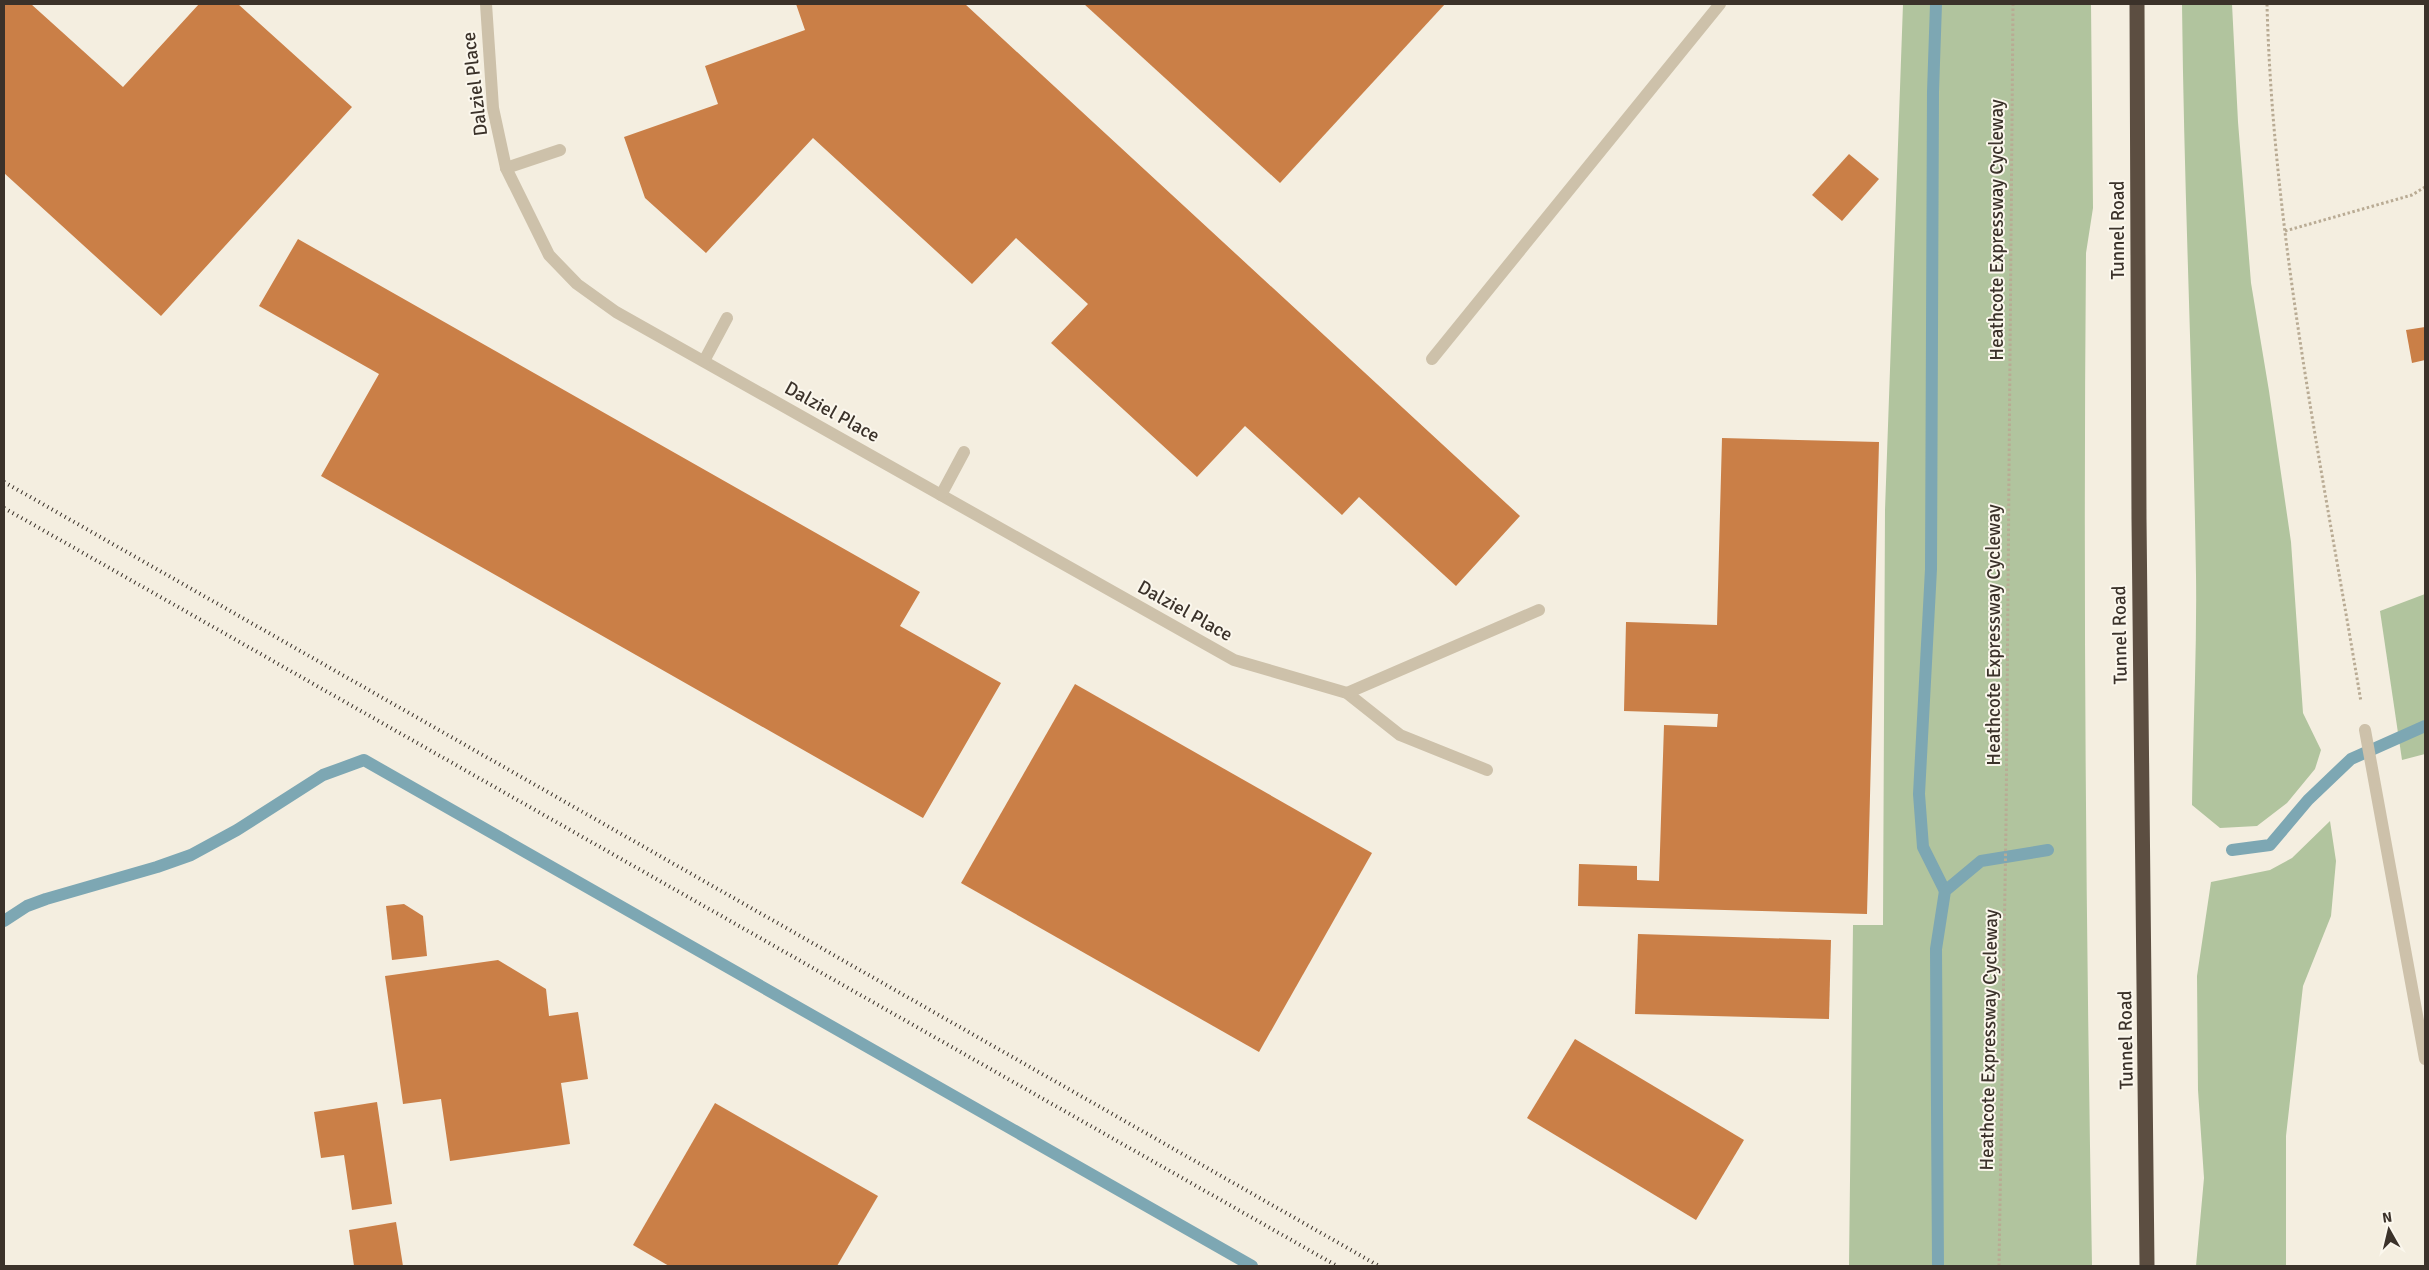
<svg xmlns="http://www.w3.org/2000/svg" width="2429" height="1270" viewBox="0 0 2429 1270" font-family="Signika,sans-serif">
  <rect width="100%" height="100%" fill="#f4eee0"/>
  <!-- green -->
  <g fill="#b1c49e">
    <path d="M1903,4H2091L2093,208L2086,253C2083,591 2086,928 2092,1266H1849L1853,925H1883L1885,510Z"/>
    <path d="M2182,4H2232L2238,122L2251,283L2269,391L2291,542L2303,713L2321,750L2315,769L2287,803L2257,826L2220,828L2192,805C2193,728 2197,651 2196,575C2193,385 2184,194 2182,4Z"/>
    <polygon points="2425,594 2425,754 2402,760 2380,611"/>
    <polygon points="2330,821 2336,861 2331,916 2303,986 2286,1136 2286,1266 2196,1266 2204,1178 2198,1090 2197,976 2211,882 2270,870 2292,858"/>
  </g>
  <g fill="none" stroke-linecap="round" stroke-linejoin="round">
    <!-- stream -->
    <g stroke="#7da7b3" stroke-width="12">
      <polyline points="1936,4 1933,92 1931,569 1919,794 1923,847 1945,891"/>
      <polyline points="2232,850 2270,845 2308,800 2351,759 2425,726"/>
      <polyline points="4,921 27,906 46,899 157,867 191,855 237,830 323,775 364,760 1252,1266"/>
      <polyline points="1938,1266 1936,949 1945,891 1981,861 2048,850"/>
    </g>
  </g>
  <!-- building -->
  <g fill="#ca7f47">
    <polygon points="4,4 31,4 123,87 199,4 238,4 352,107 161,316 4,173"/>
    <polygon points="796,4 965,4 1520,516 1456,586 1359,497 1342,515 1245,426 1197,477 1051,343 1088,304 1016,238 972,284 813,138 706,253 645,198 624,137 718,104 705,66 805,30"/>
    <polygon points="1084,4 1445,4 1280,183"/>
    <polygon points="1849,154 1879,179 1842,221 1812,195"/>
    <polygon points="298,239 920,592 900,626 1001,683 923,818 321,476 379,374 259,306"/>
    <polygon points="2425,327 2425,360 2412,363 2406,330"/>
    <polygon points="1722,438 1879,442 1867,914 1578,906 1579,864 1637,866 1637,880 1659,881 1664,725 1717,727 1718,714 1624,711 1626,622 1717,625"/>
    <polygon points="1075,684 1372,853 1259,1052 961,883"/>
    <polygon points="404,904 423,916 427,956 392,960 386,906"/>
    <polygon points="1638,934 1831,940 1829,1019 1635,1014"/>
    <polygon points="498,960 546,989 549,1016 578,1012 588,1079 561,1083 570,1144 450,1161 441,1099 403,1104 385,976"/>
    <polygon points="1575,1039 1744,1140 1696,1220 1527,1118"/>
    <polygon points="377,1102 392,1204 352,1210 344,1155 321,1158 314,1112"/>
    <polygon points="715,1103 878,1196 837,1266 669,1266 633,1245"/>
    <polygon points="396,1222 403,1266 354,1266 349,1230"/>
  </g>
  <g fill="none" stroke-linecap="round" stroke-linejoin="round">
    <!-- path -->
    <g stroke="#b9ab94" stroke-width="3" stroke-dasharray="2.5 2.5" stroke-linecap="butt">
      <path d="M2267,4C2273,236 2323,472 2361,702"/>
      <polyline points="2285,231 2412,195 2425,187"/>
      <polyline points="1999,1266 2006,826 2013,4"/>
    </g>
    <!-- minor -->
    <g stroke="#cdc1aa" stroke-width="12">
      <polyline points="486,4 493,108 506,168 549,255 577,284 616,312 1234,660 1347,693 1400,735 1487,770"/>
      <polyline points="506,168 560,150"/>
      <polyline points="1432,359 1720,4"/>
      <polyline points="704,361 727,318"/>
      <polyline points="941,495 964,452"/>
      <polyline points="1347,693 1539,610"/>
      <polyline points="2365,730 2425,1059"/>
    </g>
    <!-- highway -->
    <polyline stroke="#5c4e41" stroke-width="15" points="2137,4 2139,519 2147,1266"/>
    <!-- rail -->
    <g stroke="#3b322a" stroke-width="4" stroke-dasharray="1 4" stroke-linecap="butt">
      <polyline points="4,482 1379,1266"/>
      <polyline points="4,508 1337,1266"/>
    </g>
  </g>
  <g text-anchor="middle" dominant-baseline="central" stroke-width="4" stroke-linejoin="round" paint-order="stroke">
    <!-- street labels -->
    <g font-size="19" fill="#3b322a" stroke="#fbf7ed">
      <text transform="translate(475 84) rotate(-97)">Dalziel Place</text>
      <text transform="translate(1997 230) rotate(-90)">Heathcote Expressway Cycleway</text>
      <text transform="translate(2118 230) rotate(-90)">Tunnel Road</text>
      <text transform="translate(832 412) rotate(29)">Dalziel Place</text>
      <text transform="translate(1185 611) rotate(29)">Dalziel Place</text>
      <text transform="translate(1994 635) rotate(-90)">Heathcote Expressway Cycleway</text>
      <text transform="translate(2120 635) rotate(-91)">Tunnel Road</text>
      <text transform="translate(1989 1040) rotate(-89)">Heathcote Expressway Cycleway</text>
      <text transform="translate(2126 1040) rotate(-91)">Tunnel Road</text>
    </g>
  </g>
  <!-- border -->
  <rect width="2429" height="1270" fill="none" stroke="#3b322a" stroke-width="10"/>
  <!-- north arrow -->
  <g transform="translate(2389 1230) rotate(352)" stroke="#fbf7ed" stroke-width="4" paint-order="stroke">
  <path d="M0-4L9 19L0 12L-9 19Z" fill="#3b322a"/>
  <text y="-8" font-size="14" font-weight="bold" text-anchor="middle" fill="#3b322a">N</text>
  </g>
</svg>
